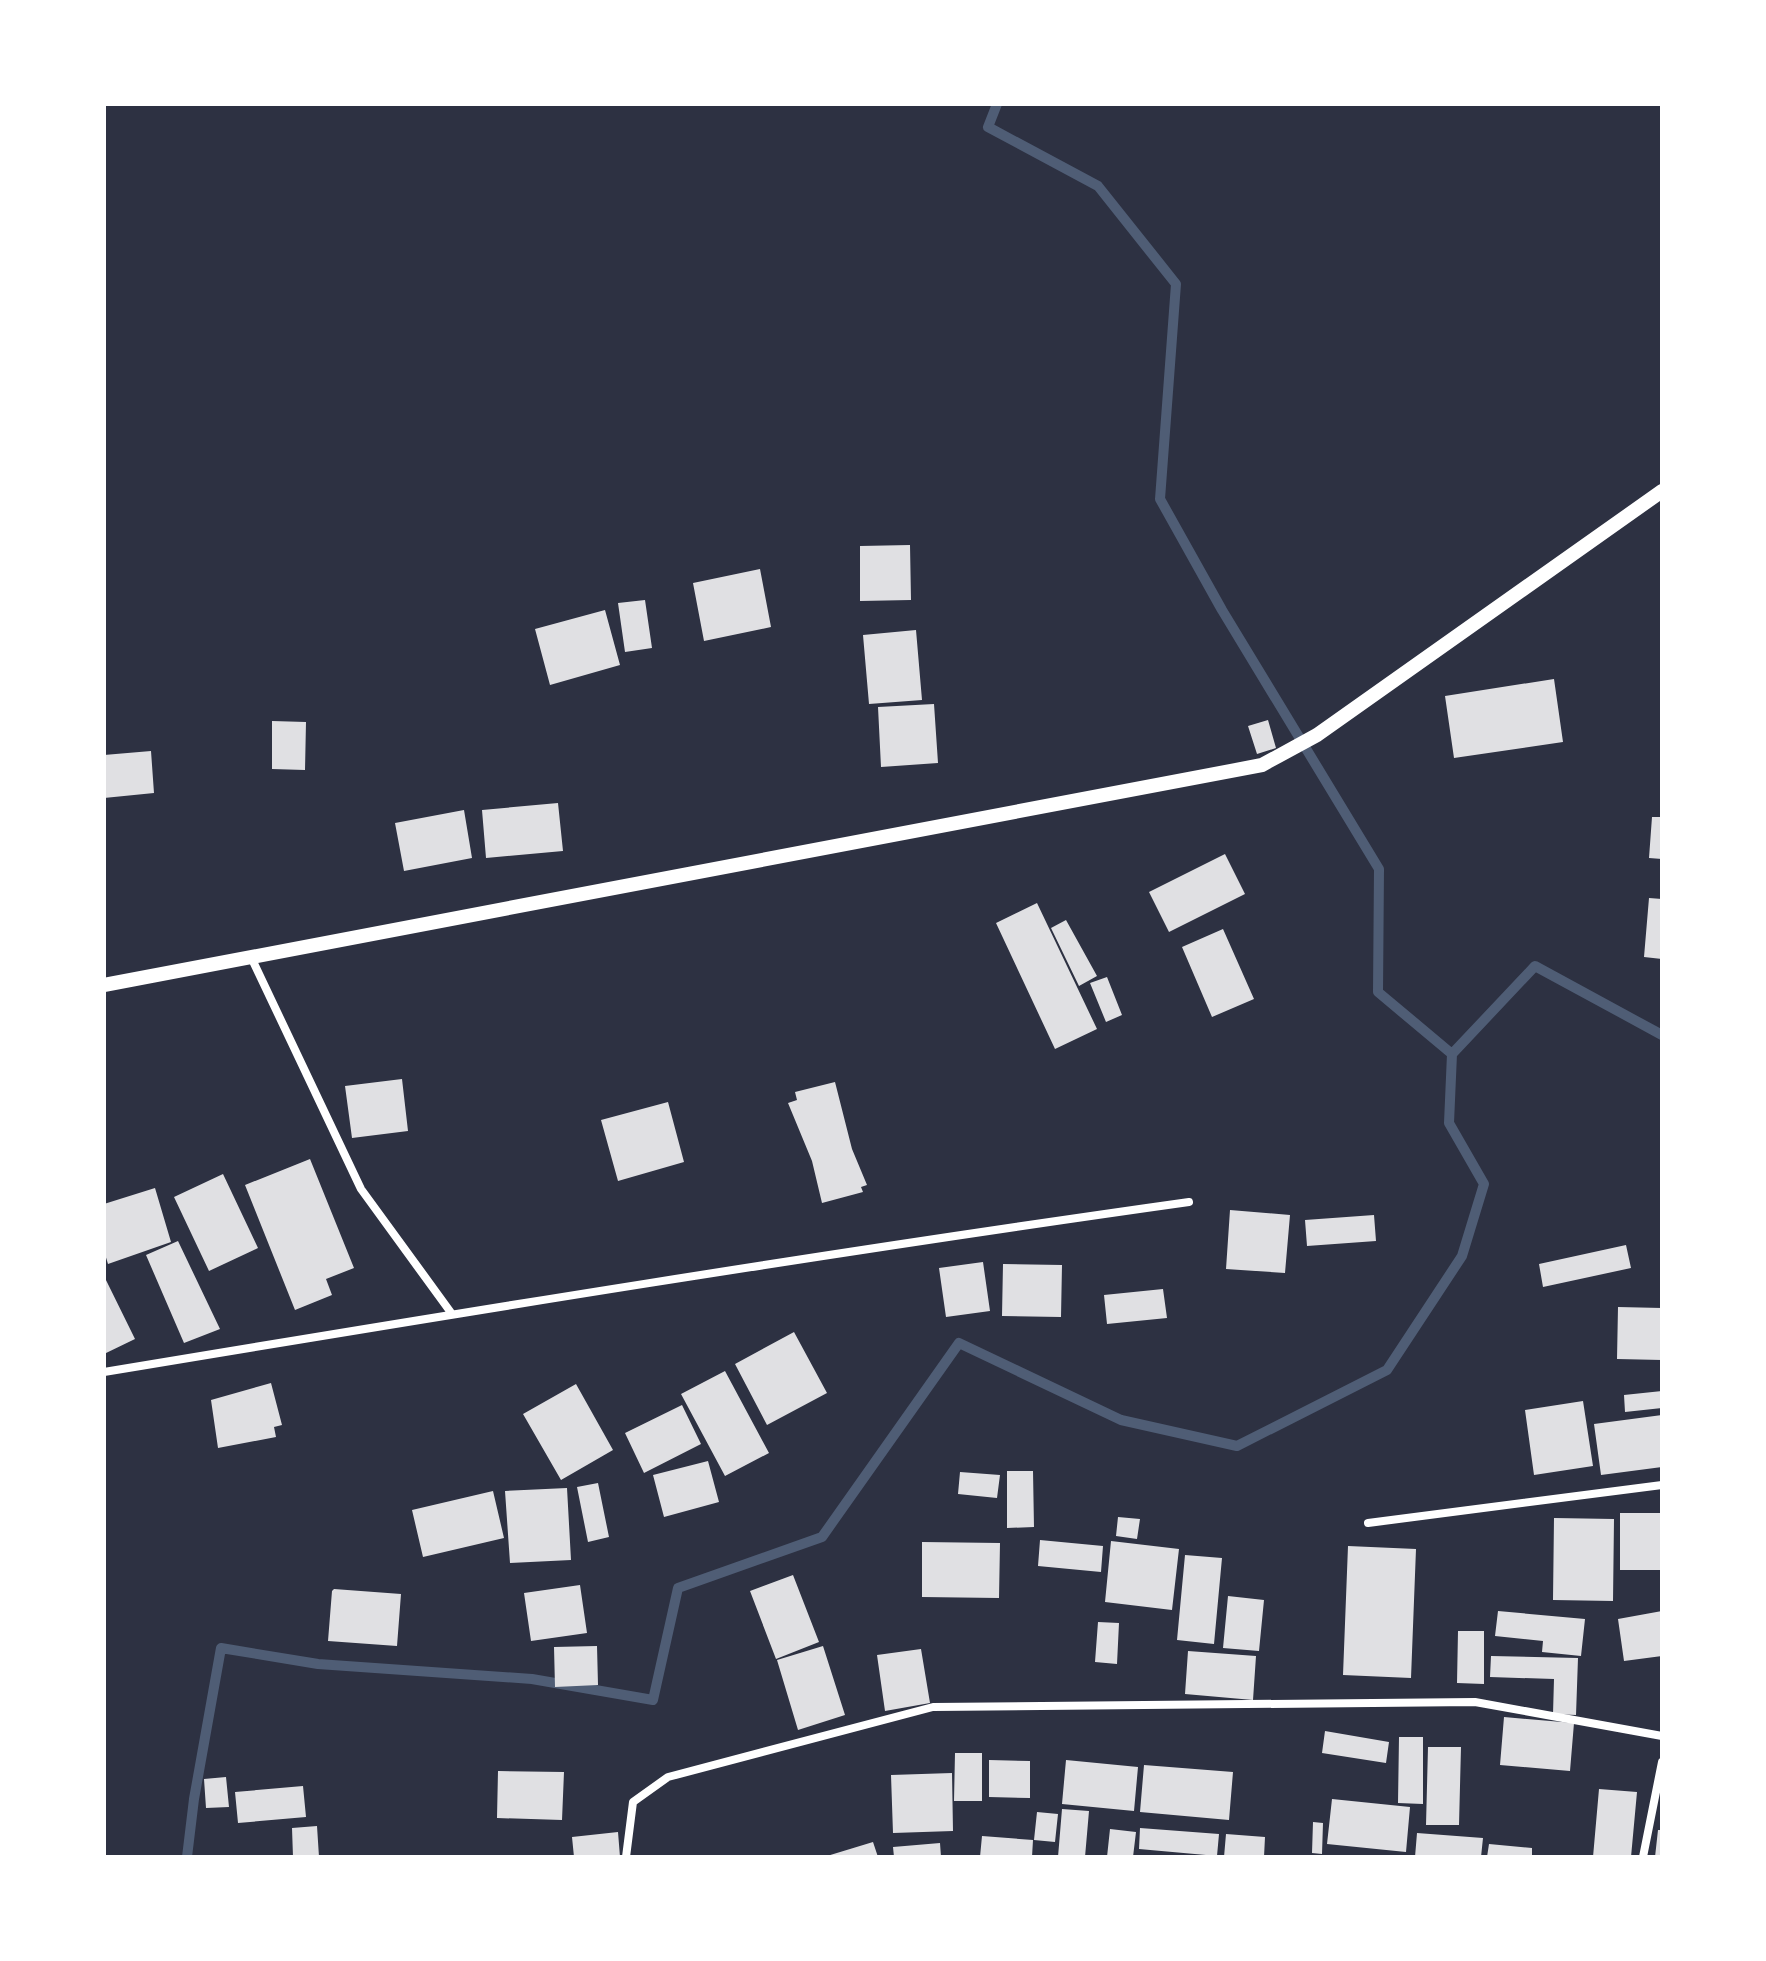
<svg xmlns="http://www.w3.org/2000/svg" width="1766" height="1961" font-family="Roboto,sans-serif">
  <rect width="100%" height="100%" fill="#2d3142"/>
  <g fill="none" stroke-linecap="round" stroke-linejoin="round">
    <!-- stream -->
    <path stroke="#4f5d75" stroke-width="10" d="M997,104L988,127L1098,186L1176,284L1160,499L1222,610L1379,869L1378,992L1452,1054
      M187,1857L194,1799L221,1648L318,1664L532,1679L653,1700L678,1588L822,1537L959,1343L1121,1420L1237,1446L1387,1370L1462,1256L1484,1184L1449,1123L1452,1054L1535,966L1662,1035"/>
  </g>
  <!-- building -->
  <path fill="#e0e0e3" d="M910,545L911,600L860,601V546Z
    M760,569L771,627L704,641L693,583Z
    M645,600L652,648L625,652L618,603Z
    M605,610L620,665L550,685L535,629Z
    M916,630L922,700L869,704L863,635Z
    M1554,679L1563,742L1454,758L1445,696Z
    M934,704L938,763L881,767L878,707Z
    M1268,720L1276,748L1257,754L1248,726Z
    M272,721L306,722L305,770L272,769Z
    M151,751L154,793L104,798V755Z
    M558,803L563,851L486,858L482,810Z
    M464,810L472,858L404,871L395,823Z
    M1652,817H1662V859L1649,858Z
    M1225,854L1245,894L1169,932L1149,892Z
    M1649,898L1662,899V959L1644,957Z
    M1037,903L1097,1029L1055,1049L996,923Z
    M1066,920L1097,976L1079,986L1051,928Z
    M1223,929L1254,999L1212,1017L1182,947Z
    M1107,977L1122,1015L1106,1022L1090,983Z
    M402,1079L408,1131L352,1138L345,1086Z
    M835,1082L852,1149L867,1185L861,1187L863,1192L822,1203L812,1161L788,1103L797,1100L795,1092Z
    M668,1102L684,1162L618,1181L601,1120Z
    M310,1159L354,1268L326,1279L332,1295L295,1310L245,1185Z
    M223,1174L258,1248L209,1271L174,1197Z
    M155,1188L171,1242L108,1264L104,1251V1204Z
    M1230,1210L1290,1215L1285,1273L1226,1269Z
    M1374,1215L1376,1241L1307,1246L1305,1220Z
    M178,1241L220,1329L184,1343L146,1255Z
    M1626,1245L1631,1268L1543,1287L1539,1264Z
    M983,1262L990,1311L946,1317L939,1268Z
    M1003,1264L1062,1265L1061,1317L1002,1316Z
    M104,1276L135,1339L104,1354Z
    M1163,1289L1167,1318L1107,1324L1104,1295Z
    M1618,1307L1662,1308V1360L1617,1359Z
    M794,1332L827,1393L767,1425L735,1364Z
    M725,1371L769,1453L725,1476L681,1394Z
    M271,1383L282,1425L274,1427L276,1437L218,1448L211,1400Z
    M576,1384L613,1450L561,1480L523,1414Z
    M1662,1391V1408L1625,1412L1624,1395Z
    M1583,1401L1593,1466L1534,1475L1525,1410Z
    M682,1405L701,1444L644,1473L625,1433Z
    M1662,1415V1467L1601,1475L1594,1424Z
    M708,1461L719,1502L664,1517L653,1475Z
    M1007,1471H1033L1034,1527L1007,1528Z
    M960,1472L1000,1475L997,1498L958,1494Z
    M598,1483L609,1537L588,1542L577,1487Z
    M567,1488L571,1560L510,1563L505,1491Z
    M493,1491L504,1538L423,1557L412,1510Z
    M1620,1513H1662V1570H1620Z
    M1118,1517L1140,1519L1137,1539L1116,1536Z
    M1554,1518L1614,1519L1613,1601L1553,1600Z
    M1040,1540L1103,1546L1101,1572L1038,1566Z
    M1111,1541L1179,1549L1172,1610L1105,1602Z
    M922,1542L1000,1543L999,1598L922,1597Z
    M1348,1546L1416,1549L1411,1678L1343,1675Z
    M1185,1555L1222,1558L1214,1644L1177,1640Z
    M793,1575L819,1642L776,1659L750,1591Z
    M580,1585L587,1633L531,1641L524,1593Z
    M334,1589L401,1594L397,1646L328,1641L332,1591Z
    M1228,1596L1264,1600L1259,1651L1223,1648Z
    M1498,1611L1585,1619L1581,1656L1542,1652L1543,1641L1495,1636Z
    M1662,1611V1656L1624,1661L1618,1619Z
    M1098,1622L1119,1623L1117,1664L1095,1662Z
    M1458,1631H1484V1684L1457,1683Z
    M597,1646L598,1685L555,1687L554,1647Z
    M823,1646L845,1715L798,1730L777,1660Z
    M921,1649L930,1703L885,1711L877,1655Z
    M1188,1651L1256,1656L1253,1700L1185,1694Z
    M1491,1656L1578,1658L1576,1715L1553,1714L1554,1679L1490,1677Z
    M1504,1717L1574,1723L1570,1771L1500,1765Z
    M1325,1731L1389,1742L1386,1763L1322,1753Z
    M1399,1737H1423V1804L1398,1803Z
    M1428,1747H1461L1459,1825H1426Z
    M955,1753H982V1801H954Z
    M989,1760L1030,1761V1798L989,1797Z
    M1066,1760L1138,1767L1134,1811L1062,1804Z
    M1144,1765L1233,1772L1229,1820L1140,1812Z
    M498,1771L564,1772L562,1820L497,1818Z
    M952,1773L953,1831L893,1833L891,1775Z
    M226,1777L229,1807L206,1808L204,1779Z
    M303,1786L306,1817L238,1823L235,1792Z
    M1599,1789L1637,1792L1631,1857H1593Z
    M1332,1799L1410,1807L1406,1852L1327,1844Z
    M1062,1809L1089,1811L1085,1857H1058Z
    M1037,1812L1058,1814L1055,1842L1034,1840Z
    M1313,1822L1323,1823L1322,1854L1312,1853Z
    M317,1826L319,1857H293L292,1828Z
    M1140,1828L1219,1834L1217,1856L1139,1849Z
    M1110,1829L1136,1832L1133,1857H1107Z
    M1658,1830H1662V1857H1655Z
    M618,1832L620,1857H574L572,1837Z
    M1417,1833L1483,1838L1481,1857H1415Z
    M1226,1834L1265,1837L1264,1857H1224Z
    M982,1836L1033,1840L1032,1857H980Z
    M873,1842L878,1857H827V1856Z
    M940,1843L941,1857H894L893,1847Z
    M1489,1844L1532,1848V1857H1487Z"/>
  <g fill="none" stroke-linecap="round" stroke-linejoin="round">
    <!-- minor -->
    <path stroke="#fff" stroke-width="8" d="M251,957L361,1189L452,1314
      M104,1372C465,1312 826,1253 1189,1202
      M1368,1523L1662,1485
      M626,1857L633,1802L668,1777L933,1707L1475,1702L1662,1736
      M1643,1857L1662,1762"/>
    <!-- tertiary -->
    <path stroke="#fff" stroke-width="14" d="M104,985L1262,765L1317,735L1662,491"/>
  </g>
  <!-- border -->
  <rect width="1766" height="1961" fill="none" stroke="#ffffff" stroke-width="212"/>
</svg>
